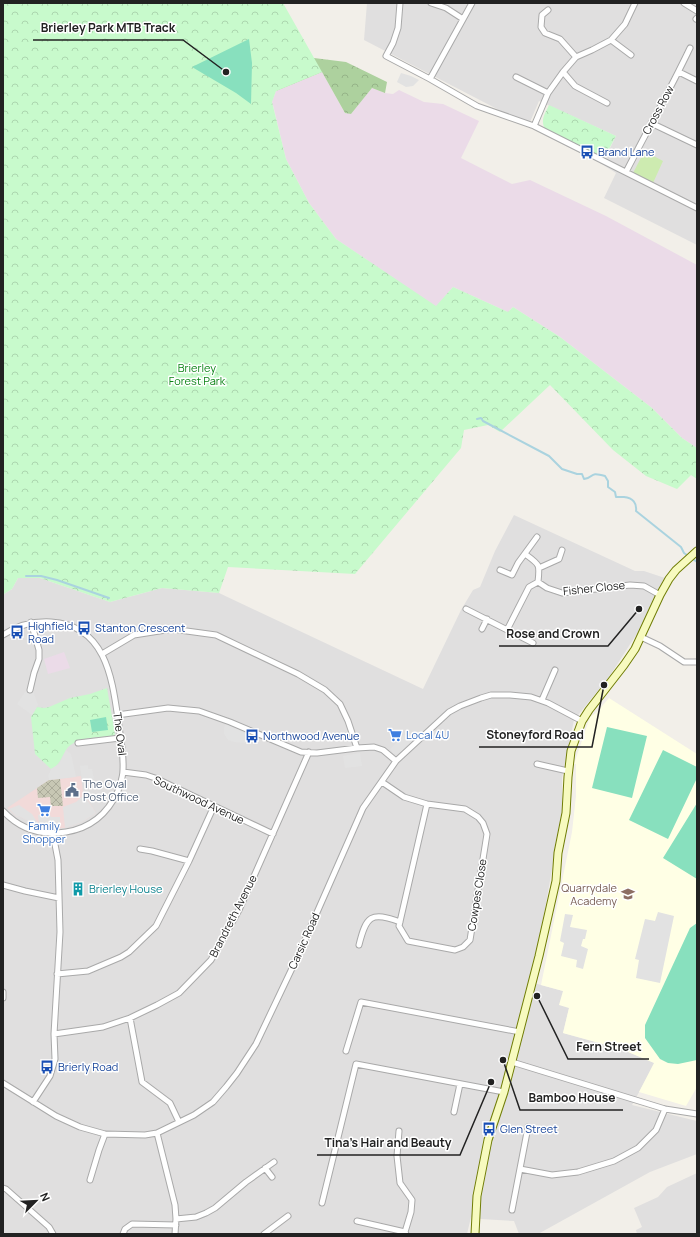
<svg xmlns="http://www.w3.org/2000/svg" width="700" height="1237" font-family="Manrope,sans-serif">
  <defs>
    <pattern id="construction-cross-hatch" width="8" height="8" patternUnits="userSpaceOnUse"><rect width="8" height="8" fill="#c7c7b4"/><path d="M0 0l8 8M0 8l8-8" fill="none" stroke="#abab9a"/></pattern>
    <pattern id="forest-crowns" width="20" height="18" patternUnits="userSpaceOnUse"><rect width="20" height="18" fill="#add19e"/><path d="M2 6a3 3 0 1 1 6 0M12 15a3 3 0 1 1 6 0" fill="none" stroke="#95b388"/></pattern>
    <pattern id="park-crowns" width="20" height="18" patternUnits="userSpaceOnUse"><rect width="20" height="18" fill="#c8facc"/><path d="M2 6a3 3 0 1 1 6 0M12 15a3 3 0 1 1 6 0" fill="none" stroke="#acd6af"/></pattern>
  </defs>
  <rect width="100%" height="100%" fill="#f2efe9"/>
  <!-- residential -->
  <path fill="#e0dfdf" d="M367,3H697V245L604,198L616,173L600,163L606,156L616,136L539,101L530,122L501,111L364,40Z
    M514,515L635,571H644L665,578L645,621L609,677L574,720L562,778V812L545,909L530,982L563,991L569,1008L563,1033L621,1049L655,1063L632,1105L697,1121V1154L650,1172L538,1234H519L514,1221L481,1219L471,1217L467,1234H3V593L4,594L12,589L18,578H40L110,602L162,588L219,593L423,689L461,610L473,590L480,587L495,551Z
    M697,1173V1234H637L636,1230L642,1227L634,1208L658,1197L667,1187Z"/>
  <!-- commercial -->
  <path fill="#f2dad9" d="M81,776L83,792L96,813L80,823L65,828L50,829L32,826L30,822L19,816L17,817L7,808L49,780Z"/>
  <!-- industrial -->
  <path fill="#ebdbe8" d="M322,72L345,113L351,114L372,88L385,93L393,94L399,90L424,102L443,104L479,121L461,158L512,184L530,180L606,216L697,265V448L682,438L652,408L560,337L513,307L508,312L453,287L436,307L336,239L309,203L286,159L272,101L276,91Z
    M64,652L70,668L48,674L44,659Z"/>
  <!-- education -->
  <path fill="#ffffe5" d="M609,698L697,754V1087L686,1106L639,1092L654,1063L621,1049L563,1033L569,1008L559,1005L563,991L541,985L572,832L576,796V764H574L590,717L596,713Z"/>
  <!-- construction -->
  <path fill="url(#construction-cross-hatch)" d="M60,779L63,806H51L50,797L38,798L37,788L49,780Z"/>
  <!-- forest -->
  <path fill="url(#forest-crowns)" d="M314,58L346,62L387,82L385,93L372,88L351,114L345,113L322,72L276,91Z"/>
  <!-- park -->
  <path fill="url(#park-crowns)" d="M3,3H283L322,72L276,91L272,102L286,159L309,203L336,239L436,306L453,287L508,312L513,307L560,337L652,408L682,438L697,448V479L691,475L677,489L646,476L613,450L550,385L500,432L488,425L464,430L461,448L355,574L228,567L219,593L162,588L110,602L40,578H18L12,589L4,594L3,593Z
    M549,105L616,136L604,158L545,129C540,120 545,114 549,105Z
    M107,688L115,734L113,736C99,738 75,736 66,750C61,758 60,765 51,769L35,754L31,717L37,707L44,708L49,707L70,698L90,694Z"/>
  <!-- garden -->
  <path fill="#cdebb0" d="M644,152H646L663,161L653,183L633,173Z"/>
  <!-- pitch -->
  <path fill="#88e0be" d="M249,39L252,63L251,104L236,93L192,67Z
    M106,717L108,730L92,732L90,720Z
    M607,727L647,736L632,798L592,788Z
    M663,750L697,767V778L668,839L629,820Z
    M697,803V879L663,858Z
    M697,923V1060L678,1064L668,1063L660,1059L645,1038V1025L690,928Z"/>
  <!-- parking -->
  <path fill="#e2e2e2" d="M401,73L411,76L419,80L413,86L406,87L397,82Z
    M27,689L33,691L38,705L32,715L17,704Z
    M226,724L249,735L245,743L234,742L228,740L224,734V728Z
    M408,732L415,739L401,752L397,754L393,753L390,749Z
    M66,750L71,754L76,777L49,780L48,775L50,772L51,769L59,764Z
    M360,753L362,766L345,768L343,756Z
    M88,765V769H92L94,779L82,780L80,766Z
    M84,795L96,813L80,823L65,828L63,807L76,802Z
    M19,805L32,814L39,825L38,815H50L51,817H60V828L50,829L32,826L30,822L19,816L17,817L9,809Z
    M658,912L674,916L660,983L636,978L639,960L635,959L645,919L655,921Z
    M565,914L573,915L570,927L587,930L585,939H583L581,946L588,949L583,969L576,967L577,960L561,956L564,943L560,941Z"/>
  <g fill="none" stroke-linecap="round" stroke-linejoin="round">
    <!-- stream -->
    <path stroke="#aad3df" stroke-width="2" d="M477,419L481,418L483,421L549,456L562,469L577,474H582L584,479C595,478 588,471 605,476L608,481V487L615,492L616,497C619,497 621,497 624,497C633,498 637,503 636,511L681,547L684,553L697,562
      M26,576H41L57,580L109,598"/>
    <!-- minor casing -->
    <g stroke="#a9a9a9" stroke-width="7">
      <path id="minor" d="M400,3L398,28L393,43L386,56L430,79L477,106L534,126L697,208
        M431,3L446,8L463,19
        M684,3L697,11
        M548,10L542,15L541,27L545,33L560,39L576,57
        M696,19L697,18
        M611,40L631,55
        M563,72L575,86L607,103
        M679,72L697,81
        M516,77L548,93
        M430,79L472,3
        M651,123L697,145
        M534,126L548,93L563,72L576,57L592,50L611,40L625,24L635,3
        M626,172C647,131 670,90 690,48
        M525,554C540,565 540,564 538,582
        M539,568L559,559L562,550
        M500,570L512,575L518,563L537,537
        M466,609L533,643
        M482,629L487,619
        M507,630L529,587L538,582L547,588L562,593L630,585L644,586L660,595
        M3,635C18,625 33,621 51,622C105,625 112,677 118,719C120,736 124,753 123,770C123,778 120,784 118,791C108,813 91,828 66,832C42,836 20,829 3,811
        M641,637L660,646L684,662H697
        M102,654L134,635L172,629L216,635L298,674L325,690L340,704L348,721L357,748
        M30,690L34,673L39,659V650L31,622
        M542,700L555,670
        M117,715L168,708L199,711L230,722L301,752L317,753L357,748L374,747L383,750L396,761
        M78,743L120,738
        M537,764L568,771
        M123,772L146,775L155,778L273,834
        M382,782L404,797L427,804L465,809L478,817L483,823L487,834L470,940L463,947L455,950L408,941L399,926L427,804
        M140,849L152,851L189,861
        M3,885L25,891L59,898
        M359,945C366,916 371,911 400,922
        M57,974L88,971L121,957L129,952L156,926L189,861L214,806
        M3,992V998
        M130,1018L142,1082L170,1103L179,1122
        M54,1034L103,1027L130,1018L157,1005L179,993L211,960L239,910L309,752
        M346,1051L361,1002L520,1032
        M512,1062L665,1109L697,1114
        M3,1083L56,1116L80,1127L105,1134L145,1135L157,1133L194,1115L213,1102L226,1087L237,1073L256,1044L296,960L363,808L396,761L449,712L460,706L481,698L491,695H510L531,697L548,703L582,721
        M33,1102L50,1076L55,1059L54,1034L60,932L58,860L53,834
        M454,1112L460,1084
        M399,1131L397,1156L400,1183L412,1200L411,1212L405,1232
        M157,1133L175,1205L176,1219L175,1234
        M265,1168L272,1177
        M520,1169L552,1175L578,1172L614,1161L638,1148L656,1130L665,1109
        M90,1180L99,1150L105,1134
        M3,1188L6,1189L49,1227L53,1234
        M322,1203L356,1064L504,1092
        M512,1210L528,1127
        M176,1219L196,1217L206,1213L215,1208L246,1182L274,1162
        M357,1221L405,1232L406,1234
        M123,1234L125,1229L132,1224L176,1225
        M264,1234L288,1216"/>
    </g>
    <!-- secondary casing -->
    <g stroke="#707d05" stroke-width="9">
      <path id="secondary" d="M475,1234L477,1196L488,1140L504,1092L539,956L556,881L558,853L566,813L568,777L571,751L582,721L589,710L624,665L635,649L660,595L669,579L676,570L697,551"/>
    </g>
    <!-- minor -->
    <use href="#minor" stroke="#fff" stroke-width="5"/>
    <!-- secondary -->
    <use href="#secondary" stroke="#f7fabf" stroke-width="7"/>
  </g>
  <!-- icons -->
  <defs>
    <g id="bus-bare" transform="scale(1.08)"><path d="M-5-6H5V4H4V6H2V4H-2V6H-4V4H-5ZM-3.5-4V0h7V-4ZM-3.5 1.2v1.5H-2V1.2ZM2 1.2v1.5H3.5V1.2Z" fill="#1a4fb4" stroke="#fff" stroke-width="2.5" paint-order="stroke"/></g>
    <g id="supermarket-bare" transform="scale(1.08)"><path d="M-6-5.5h2.5l.6 2H6L4.5 2H-2.5L-4.4-4H-6ZM-1.5 3.2a1.3 1.3 0 1 0 .1 0ZM3 3.2a1.3 1.3 0 1 0 .1 0Z" fill="#3f7fe0" stroke="#fff" stroke-width="2.5" paint-order="stroke"/></g>
    <g id="civic-bare" transform="scale(1.08)"><path d="M-.6-6.5H3V-4.5H.6V-3L4-1V1h2V6H-6V1h2V-1L-.6-3ZM-1.2 2.5V6h2.4V2.5Z" fill="#5c6f8a" stroke="#fff" stroke-width="2.5" paint-order="stroke"/></g>
    <g id="building-bare" transform="scale(1.08)"><path d="M-4-6H4V6H1V3H-1V6H-4ZM-2.5-4.3h1.7v1.8h-1.7ZM.8-4.3h1.7v1.8H.8ZM-2.5-1h1.7V.8h-1.7ZM.8-1h1.7V.8H.8Z" fill="#0f9aa8" stroke="#fff" stroke-width="2.5" paint-order="stroke"/></g>
    <g id="school-bare" transform="scale(1.08)"><path d="M0-5L7-2L0 1L-7-2ZM-4 1L0 2.5L4 1V4Q0 6-4 4Z" fill="#8d6e63" stroke="#fff" stroke-width="2.5" paint-order="stroke"/></g>
  </defs>
  <g fill-rule="evenodd">
    <use href="#bus-bare" x="587" y="152"/>
    <use href="#bus-bare" x="84" y="628"/>
    <use href="#bus-bare" x="17" y="632"/>
    <use href="#supermarket-bare" x="395" y="735"/>
    <use href="#bus-bare" x="252" y="736"/>
    <use href="#civic-bare" x="72" y="790"/>
    <use href="#supermarket-bare" x="44" y="810"/>
    <use href="#building-bare" x="78" y="889"/>
    <use href="#school-bare" x="628" y="894"/>
    <use href="#bus-bare" x="47" y="1067"/>
    <use href="#bus-bare" x="489" y="1129"/>
  </g>
  <g text-anchor="middle" stroke-width="3" stroke-linejoin="round" paint-order="stroke">
    <!-- street labels -->
    <g font-size="11" fill="#222" stroke="#fff">
      <text transform="translate(658 110) rotate(-62)" y="4">Cross Row</text>
      <text transform="translate(594 588) rotate(-6)" y="4">Fisher Close</text>
      <text transform="translate(120 734) rotate(83)" y="4">The Oval</text>
      <text transform="translate(199 800) rotate(25)" y="4">Southwood Avenue</text>
      <text transform="translate(477 895) rotate(-81)" y="4">Cowpes Close</text>
      <text transform="translate(233 916) rotate(-63)" y="4">Brandreth Avenue</text>
      <text transform="translate(304 941) rotate(-66)" y="4">Carsic Road</text>
    </g>
    <!-- transit labels -->
    <g font-size="11" fill="#164399" stroke="#fff" text-anchor="start">
      <text x="598" y="156">Brand Lane</text>
      <text x="28" y="630">Highfield<tspan x="28" dy="13">Road</tspan></text>
      <text x="95" y="632">Stanton Crescent</text>
      <text x="263" y="740">Northwood Avenue</text>
      <text x="58" y="1071">Brierly Road</text>
      <text x="500" y="1133">Glen Street</text>
    </g>
    <!-- park labels -->
    <g font-size="11" fill="#0c8416" stroke="#fff">
      <text x="197" y="372">Brierley<tspan x="197" dy="13">Forest Park</tspan></text>
    </g>
    <!-- shop labels -->
    <g font-size="11" fill="#366cbe" stroke="#fff" text-anchor="start">
      <text x="406" y="739">Local 4U</text>
      <text x="44" y="830" text-anchor="middle">Family<tspan x="44" dy="13">Shopper</tspan></text>
    </g>
    <!-- service labels -->
    <g font-size="11" fill="#4e5e75" stroke="#fff" text-anchor="start">
      <text x="83" y="788">The Oval<tspan x="83" dy="13">Post Office</tspan></text>
    </g>
    <!-- education labels -->
    <g font-size="11" fill="#785e54" stroke="#fff" text-anchor="end">
      <text x="617" y="892">Quarrydale<tspan x="617" dy="13">Academy</tspan></text>
    </g>
    <!-- culture labels -->
    <g font-size="11" fill="#0d838f" stroke="#fff" text-anchor="start">
      <text x="89" y="893">Brierley House</text>
    </g>
  </g>
  <!-- callouts -->
  <path fill="none" stroke="#222" stroke-width="1.5" d="M226 72L183 40H33M639 609L608 646H499M604 685L592 747H479M537 996L568 1059H649M503 1060L520 1110H623M491 1082L460 1155H317"/>
  <g fill="#222" stroke="#fff" stroke-width="1.5">
    <circle cx="226" cy="72" r="4"/>
    <circle cx="639" cy="609" r="4"/>
    <circle cx="604" cy="685" r="4"/>
    <circle cx="537" cy="996" r="4"/>
    <circle cx="503" cy="1060" r="4"/>
    <circle cx="491" cy="1082" r="4"/>
  </g>
  <g font-size="12" text-anchor="middle" font-weight="bold" fill="#222" stroke="#fff" stroke-width="3" stroke-linejoin="round" paint-order="stroke">
    <text x="108" y="32">Brierley Park MTB Track</text>
    <text x="553" y="638">Rose and Crown</text>
    <text x="535" y="739">Stoneyford Road</text>
    <text x="609" y="1051">Fern Street</text>
    <text x="572" y="1102">Bamboo House</text>
    <text x="388" y="1147">Tina's Hair and Beauty</text>
  </g>
  <!-- border -->
  <rect width="700" height="1237" fill="none" stroke="#222222" stroke-width="8"/>
  <!-- north arrow -->
  <g transform="translate(36 1201) rotate(66)" stroke="#ffffff" stroke-width="3" paint-order="stroke">
  <path d="M0-3L7 15L0 10L-7 15Z" fill="#222222"/>
  <text y="-6" font-size="11" font-weight="bold" text-anchor="middle" fill="#222222">N</text>
  </g>
</svg>
